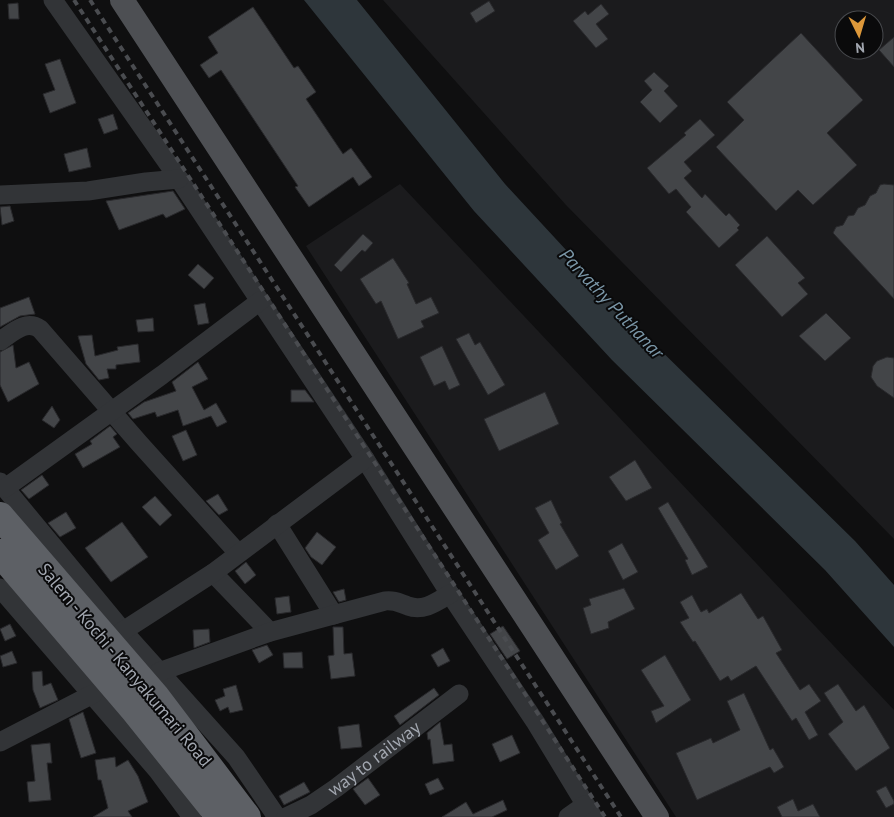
<svg xmlns="http://www.w3.org/2000/svg" width="894" height="817" font-family="'PT Sans',sans-serif">
  <rect width="100%" height="100%" fill="#0f0f10"/>
  <!-- built -->
  <path fill="#1b1b1d" fill-rule="evenodd" d="M383,0H894V539L566,205ZM844,20H874V50H844Z
    M400,184L894,710V817H676L306,246Z"/>
  <!-- water -->
  <path fill="#2e363b" d="M304,0H357L505,184L642,332L855,541L894,585V647L825,570L612,360L474,211Z"/>
  <!-- building -->
  <path fill="#434548" stroke="#29292c" d="M489,1L495,11L476,23L470,13Z
    M18,3L19,19H9L8,4Z
    M601,4L609,14L596,24L608,39L596,48L573,21L585,11L588,15Z
    M253,7L294,68L298,66L316,92L306,99L343,154L351,148L372,177L359,186L353,177L309,207L295,187L298,186L221,70L209,78L200,65L218,53L208,37Z
    M801,33L863,100L827,133L857,165L813,205L798,190L776,211L716,147L744,120L727,102Z
    M894,37V67L879,50Z
    M60,59L76,103L50,113L43,94L55,90L45,64Z
    M654,72L669,86L664,91L678,106L660,123L640,102L652,90L644,81Z
    M113,114L118,129L104,134L98,119Z
    M700,119L715,135L684,162L692,171L684,178L702,198L705,194L726,216L729,213L740,225L737,228L739,230L719,248L686,212L691,207L676,189L669,194L647,168L686,135L684,133Z
    M87,148L91,167L69,172L64,154Z
    M884,184L894,185V299L833,233L836,227L843,225L848,216L854,215L858,208L865,205L870,196L876,193L880,185Z
    M173,191L185,209L166,218L163,214L119,230L106,201Z
    M10,206L14,221L2,225L0,207Z
    M363,234L373,243L365,252L362,250L341,272L334,265Z
    M767,236L805,278L798,283L808,294L782,317L735,265Z
    M393,258L409,283L407,284L416,304L431,297L439,313L421,321L424,327L398,339L381,301L376,304L360,279Z
    M198,264L214,278L204,289L188,275Z
    M29,297L35,314L20,316L0,327V308Z
    M205,303L209,323L198,325L194,305Z
    M826,313L851,338L825,361L799,336Z
    M153,318L154,331L138,332L136,320Z
    M469,333L475,345L480,342L505,385L488,395L456,339Z
    M92,335L95,356L118,350L117,347L138,344L140,362L116,365V369H107L109,378L99,380L86,364L78,336Z
    M13,345L16,368L29,362L39,384L8,402L0,385V352Z
    M442,346L460,385L449,390L445,381L434,386L420,357Z
    M887,357L894,358V398L877,386L871,377L873,366L877,361Z
    M198,362L208,379L192,387L204,410L216,403L227,422L217,427L211,416L183,426L178,410L157,417L155,412L133,419L128,413L144,402L176,391L172,382Z
    M291,390H305L314,402H291Z
    M545,392L559,424L499,451L484,419Z
    M52,406L60,420L54,428L42,420Z
    M110,426L117,434L113,437L120,447L83,468L75,454L92,444L90,441Z
    M186,430L197,455L183,461L172,436Z
    M635,460L652,488L626,501L609,477Z
    M42,475L49,485L29,499L21,490Z
    M218,494L228,510L219,515L206,501Z
    M155,496L172,515L160,526L142,507Z
    M551,500L562,523L560,524L579,556L556,570L538,540L549,533L535,508Z
    M668,502L708,567L692,575L685,560L688,559L658,508Z
    M66,512L76,528L60,537L48,523Z
    M122,522L148,557L111,582L85,548Z
    M317,532L336,547L322,565L311,557L305,548Z
    M622,543L638,572L623,580L608,551Z
    M246,562L256,575L245,584L235,571Z
    M624,588L635,609L608,622L609,628L591,634L583,608L591,605L589,599Z
    M344,589L346,600L339,602L333,592Z
    M741,593L758,619L763,616L782,650L776,653L800,690L809,684L821,701L805,712L818,735L809,740L796,718L792,721L756,666L731,681L728,676L720,681L695,641L693,642L680,622L689,618L680,602L692,595L701,612L707,609L709,613Z
    M289,596L291,612L277,614L275,598Z
    M10,624L16,636L5,641L0,629Z
    M503,626L520,651L507,659L490,634Z
    M333,627H343L344,654L352,653L355,676L331,679L328,656L334,655Z
    M209,629L210,642L194,648L193,630Z
    M267,645L273,655L259,663L252,650Z
    M443,648L450,661L438,667L431,655Z
    M12,651L17,663L3,667L0,656Z
    M302,652L303,668H284L283,653Z
    M665,655L691,700L656,723L651,711L664,706L641,670Z
    M42,671L43,686L51,683L58,700L40,708L33,690L32,672Z
    M838,684L856,711L864,705L890,748L856,771L828,734L843,722L824,693Z
    M236,685L243,710L230,713L228,707L220,711L215,700L225,696L223,689Z
    M434,688L439,695L400,725L394,716Z
    M744,693L770,750L773,748L784,767L774,773L770,767L697,800L676,753L711,738L713,743L740,730L727,701Z
    M83,712L96,753L81,758L69,719Z
    M440,722L444,745L452,744L454,761L433,764L430,739L428,740L427,733Z
    M359,724L362,747L341,749L338,727Z
    M512,735L520,753L500,762L492,744Z
    M50,743L52,763H47L51,800L29,802L27,782L35,781L31,745Z
    M115,757L116,767L128,760L138,776L148,802L128,811L132,817H93L108,808L101,780H98L95,760Z
    M368,778L380,795L365,805L353,789Z
    M438,778L444,789L430,795L425,784Z
    M304,782L310,792L284,805L279,796Z
    M886,786L894,801V804L886,808L876,791Z
    M793,799L798,811L813,804L820,817H782L777,807Z
    M503,800L507,810L492,817H442L466,802L473,814Z"/>
  <g fill="none" stroke-linecap="round" stroke-linejoin="round">
    <!-- minor -->
    <g stroke="#323437" stroke-width="19">
      <path d="M53,0L179,179L365,459L450,594L536,723L593,817"/>
      <path d="M0,195L88,191L146,182L179,179"/>
      <path d="M0,341C12,333 26,319 40,329L139,443L238,553"/>
      <path d="M0,482L123,631L236,757L277,817"/>
      <path d="M5,488L162,375L260,301"/>
      <path d="M277,524L334,615"/>
      <path d="M213,573L270,632"/>
      <path d="M0,588L158,771L192,817"/>
      <path d="M123,631L213,573L365,459"/>
      <path d="M159,672L270,632L385,601C395,600 399,603 408,606C424,612 438,601 450,594"/>
      <path d="M0,742L93,694"/>
      <path id="s1" d="M286,817L311,805L336,788L459,694"/>
      <path d="M568,817L585,805"/>
    </g>
    <!-- major -->
    <path stroke="#4d4f53" stroke-width="24" d="M122,0L657,817"/>
    <!-- highway -->
    <path stroke="#5d6065" stroke-width="28" d="M0,516L156,697L247,817
      M0,553L135,711L220,817"/>
    <!-- rail -->
    <path stroke="#4a4c50" stroke-width="4" stroke-dasharray="6 5" stroke-linecap="butt" d="M74,0L605,817
      M90,0L621,817"/>
  </g>
  <g text-anchor="middle" stroke-width="4" stroke-linejoin="round" paint-order="stroke">
    <!-- street labels -->
    <g font-size="18" fill="#a2a7b0" stroke="#0a0a0b">
      <text transform="translate(125 665) rotate(50)" y="6">Salem - Kochi - Kanyakumari Road</text>
      <text dy="6" stroke="none"><textPath href="#s1" startOffset="106">way to railway</textPath></text>
    </g>
    <!-- water labels -->
    <g font-size="19" font-style="italic" fill="#7b97a8" stroke="#0a0a0b">
      <text transform="translate(612 303) rotate(47)" y="7">Parvathy Puthanar</text>
    </g>
  </g>
  <!-- north arrow -->
  <g transform="translate(859 35) rotate(175)"><circle r="24" fill="#0a0a0b" stroke="#47494d"/>
  <path d="M0-4L9 19L0 12L-9 19Z" fill="#dd983a"/>
  <text y="-8" font-size="14" font-weight="bold" text-anchor="middle" fill="#a2a7b0">N</text>
  </g>
</svg>
